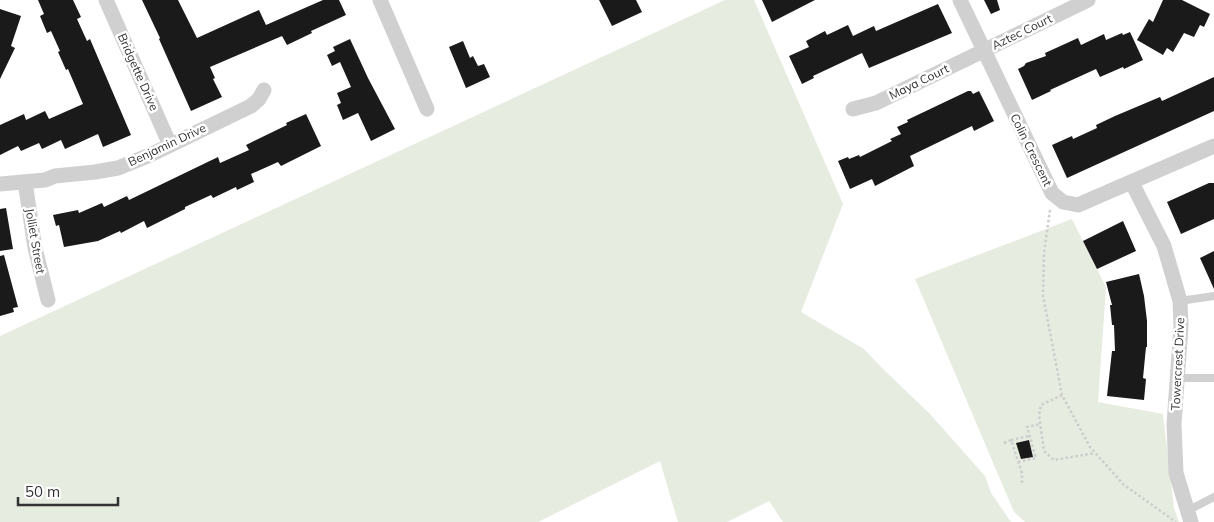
<svg xmlns="http://www.w3.org/2000/svg" width="1214" height="522" font-family="Mulish,sans-serif">
  <rect width="100%" height="100%" fill="#fff"/>
  <!-- green -->
  <path fill="#e6ecdf" d="M725,0H754L843,204L801,312L864,349L882,368L930,414L985,476L991,493L1011,522H783L769,501L727,522H678L660,461L538,522H0V336Z
    M1072,219L1106,287L1098,402L1163,414L1174,508L1179,522H1025L1014,512L915,279Z"/>
  <!-- building -->
  <path fill="#1a1a1a" d="M38,0H73L81,17L77,19L87,41L90,39L131,135L103,147L98,134L65,149L61,140L42,149L39,143L21,151L18,146L0,155V125L24,114L26,120L45,111L49,119L83,104L68,69L66,70L58,52L60,51L51,31L47,33L40,16L44,14Z
    M142,0H178L197,38L259,10L266,25L323,0H339L346,15L311,31L312,33L287,45L282,36L210,67L215,78L213,79L222,97L191,111L159,39L160,38Z
    M599,0H636L642,12L612,26Z
    M762,0H815L772,22Z
    M984,0H997L1000,10L991,14Z
    M1163,0H1182L1210,14L1204,27L1200,25L1194,37L1184,33L1173,52L1167,48L1163,55L1137,40L1149,19L1153,22Z
    M938,4L952,33L869,68L862,53L813,76L814,78L802,84L789,56L809,47L806,41L825,31L827,35L848,25L853,36L874,26L876,31Z
    M0,9L21,16L11,46L15,48L0,79Z
    M1130,32L1143,60L1124,69L1123,67L1100,77L1096,69L1050,90L1051,91L1032,100L1018,69L1024,66L1026,63L1046,56L1045,53L1078,38L1081,45L1104,34L1106,40L1122,33L1123,35Z
    M350,39L368,78L395,129L371,141L358,113L343,120L337,105L341,103L337,93L351,87L340,62L332,66L327,55L335,51L333,47Z
    M463,41L470,58L473,56L478,66L484,64L490,77L466,88L449,47Z
    M1214,77V111L1067,178L1052,145L1072,136L1073,139L1097,128L1096,125L1115,116L1160,97L1162,101Z
    M968,91H971L973,94L979,91L994,121L974,131L972,126L910,156L914,166L875,186L872,179L850,189L838,161L848,157L849,159L859,155L860,157L892,141L890,139L901,134L897,127L908,122L907,120Z
    M306,114L321,146L281,166L278,162L251,174L254,182L237,190L236,187L213,198L211,195L185,207V209L147,228L144,221L121,233L120,231L98,241L64,247L59,225L56,226L53,215L78,210L79,213L102,203L104,207L127,196L129,200L218,157L220,163L249,150L246,145L287,125L286,123Z
    M1209,183H1214V219L1181,234L1167,202Z
    M6,208L13,249L0,251V209Z
    M1123,221L1136,251L1097,269L1083,241Z
    M1214,251V289L1200,258Z
    M4,255L18,307L13,308L14,312L0,316V256Z
    M1139,274L1144,296L1147,321V347H1146L1143,378L1146,379L1144,400L1107,396L1112,351H1115L1114,325H1112L1110,305H1112L1106,282Z
    M1029,440L1033,457L1021,459L1016,443Z"/>
  <g fill="none" stroke-linecap="round" stroke-linejoin="round">
    <!-- path -->
    <path stroke="#cdcdcd" stroke-width="2.5" stroke-dasharray="2.5 2.5" stroke-linecap="butt" d="M1050,210L1044,253L1043,296L1062,395L1090,447L1124,485L1176,522
      M1062,395L1041,405L1039,415L1044,451L1054,460L1095,453
      M1011,440L1029,436
      M1004,443L1011,440L1022,473V485
      M1018,462L1036,458L1027,427L1040,424"/>
    <!-- service -->
    <path stroke="#d0d0d0" stroke-width="8" d="M1180,301L1214,296
      M1178,378H1214
      M1187,511L1214,497"/>
    <!-- minor -->
    <path stroke="#d0d0d0" stroke-width="15" d="M106,0L170,145
      M380,0L427,109
      M960,0L1052,193L1063,202L1078,205L1214,146
      M853,109L876,103L1088,0
      M25,182L35,248L48,300
      M1132,183L1164,246L1180,301L1181,326L1174,424L1176,473L1191,522
      M0,184L45,180L55,176L95,172L118,168L150,155L251,106L259,99L264,90"/>
  </g>
  <g text-anchor="middle" stroke-width="5" stroke-linejoin="round" paint-order="stroke">
    <!-- street labels -->
    <g font-size="12" fill="#333" stroke="#fff">
      <text transform="translate(1022 32) rotate(-26)" y="4">Aztec Court</text>
      <text transform="translate(138 72) rotate(66)" y="4">Bridgette Drive</text>
      <text transform="translate(919 82) rotate(-26)" y="4">Maya Court</text>
      <text transform="translate(167 145) rotate(-25)" y="4">Benjamin Drive</text>
      <text transform="translate(1031 150) rotate(64)" y="4">Colin Crescent</text>
      <text transform="translate(35 241) rotate(80)" y="4">Jolliet Street</text>
      <text transform="translate(1178 364) rotate(-87)" y="4">Towercrest Drive</text>
    </g>
  </g>
  <!-- scale -->
  <path d="M18 497v8h100v-8" fill="none" stroke="#333333" stroke-width="2.5"/>
  <text x="25" y="497" font-size="15" fill="#333333" stroke="#ffffff" stroke-width="4" paint-order="stroke">50 m</text>
</svg>
